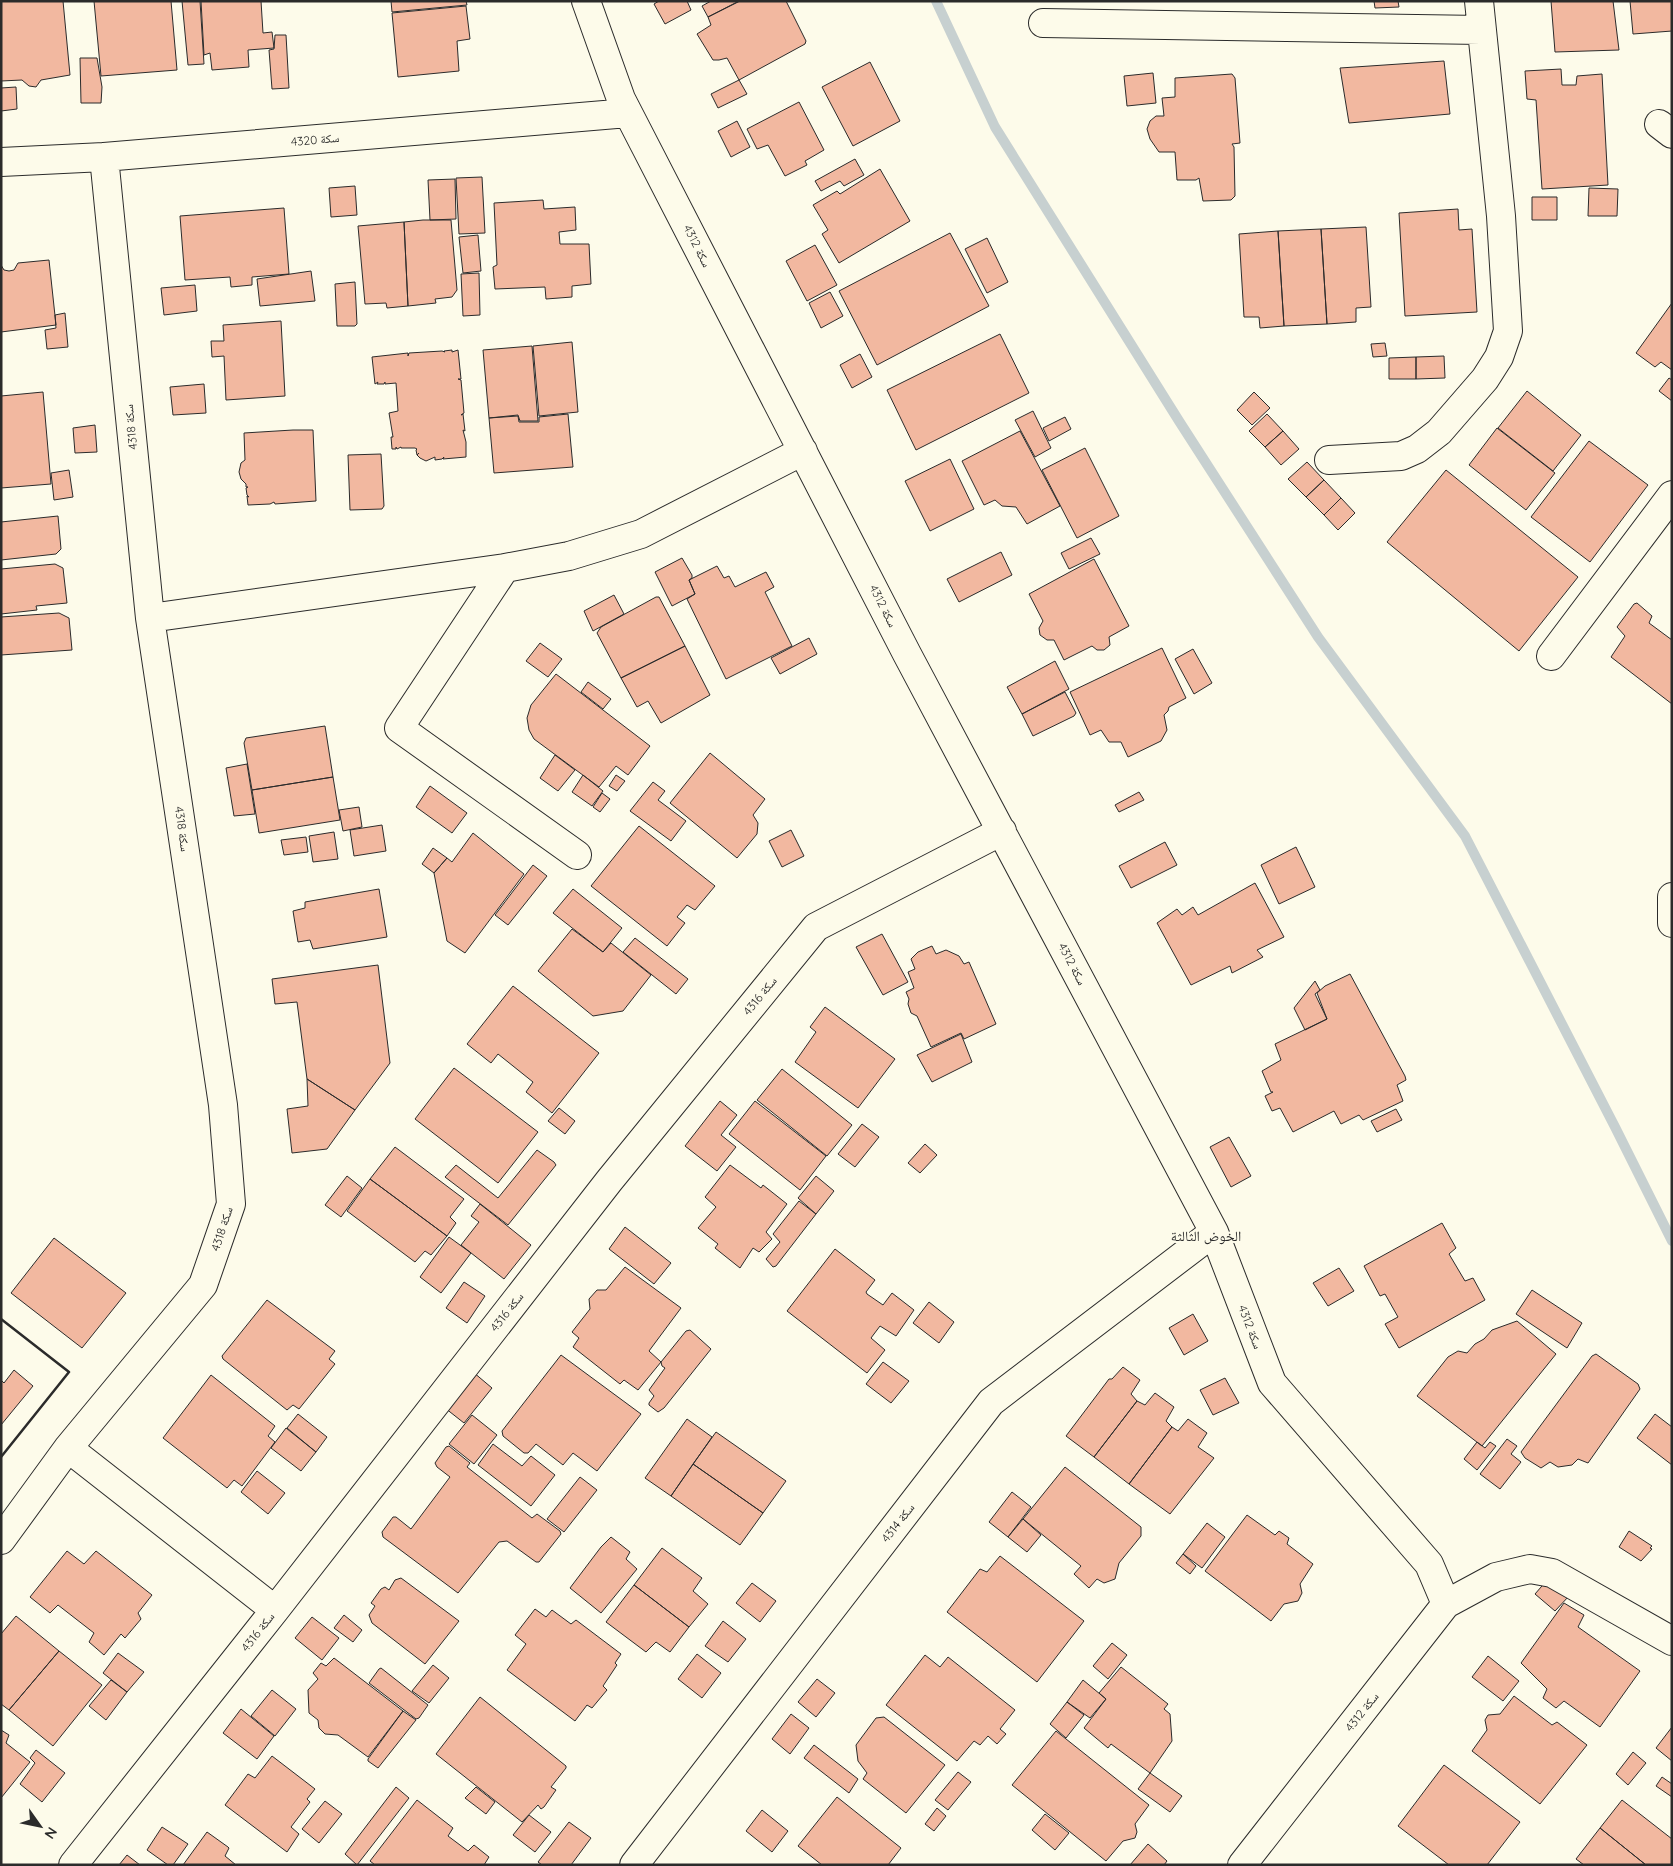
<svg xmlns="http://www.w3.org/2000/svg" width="1673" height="1866" font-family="Quicksand,'Noto Naskh Arabic',sans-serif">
  <rect width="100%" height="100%" fill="#fdfbea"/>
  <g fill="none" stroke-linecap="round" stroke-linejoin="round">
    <!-- stream -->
    <path stroke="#c7d0d0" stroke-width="10" d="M936,1L995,127L1179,421L1318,637L1465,836L1615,1127L1672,1241"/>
  </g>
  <!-- building -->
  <path fill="#f2b8a0" stroke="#2b2b2b" d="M1,1H63L70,75L41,80L36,87L29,86L22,80L1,81Z
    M94,1H171L177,70L101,76Z
    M182,1H200L204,64L188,65Z
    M201,1H261L263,33L272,32L274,48L248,50L249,67L212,70L210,53L204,55Z
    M391,1H466L467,5L392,12Z
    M659,1H687L691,10L665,24L654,4Z
    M711,1H739L708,17L702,6Z
    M740,1H786L806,41L805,44L739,80L727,58L719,60H713L697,34L711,25L708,17Z
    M1374,1H1398L1399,7L1375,8Z
    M1551,1H1613L1619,50L1555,52Z
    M1630,1H1672V31L1633,34Z
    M466,6L470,39L457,41L459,71L398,77L392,13Z
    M275,35H286L289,88L272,89L269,50L274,49Z
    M80,58H97L102,87L101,103H81Z
    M1444,61L1450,114L1349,123L1340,68Z
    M870,62L900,121L853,146L822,87Z
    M1561,69L1562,85H1576L1577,76L1602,74L1608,185L1542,189L1536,100L1527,99L1525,71Z
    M1153,73L1156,103L1127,106L1124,76Z
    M1232,74L1235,78L1240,143L1232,144L1234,147L1235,196L1231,200L1203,201L1199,178L1196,180H1177L1175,152H1159L1150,139L1147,129L1150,121L1156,116H1164L1162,98L1175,97V78Z
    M739,80L747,94L718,108L711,94Z
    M16,87L17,109L1,111V88Z
    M799,102L824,150L805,161L807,165L785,176L768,145L757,149L747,129Z
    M737,121L750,147L731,157L718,131Z
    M855,159L864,175L844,186L840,181L821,191L815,181Z
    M880,169L910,221L839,263L822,234L828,230L813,205L837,191L840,194Z
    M482,177L485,233L459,234L456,178Z
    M455,179L456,219L430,220L428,180Z
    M355,186L357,215L331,217L329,188Z
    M1589,188L1618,189L1617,216H1588Z
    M1532,197H1557V220H1532Z
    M543,200L544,209L575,207L576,230L559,232L560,244H589L591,284L572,286V297L546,299L545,287L495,289L493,267L497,265L494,203Z
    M284,208L289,274L252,277V285L231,287L230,277L185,280L180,216Z
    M1458,209L1459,230L1472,229L1477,312L1405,316L1399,213Z
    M423,220H451L457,290L452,297L435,299L436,303L408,306L404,222Z
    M404,222L408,306L387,308L386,303L365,304L358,226Z
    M1366,227L1371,307L1356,308V322L1327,324L1321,229Z
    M1321,229L1327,324L1284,326L1278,231Z
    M1278,231L1284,326L1260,328L1259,317H1244L1239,234Z
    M950,233L989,306L877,365L839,291Z
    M478,235L481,271L463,273L459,237Z
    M987,238L1008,282L987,293L965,249Z
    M815,245L837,285L807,301L786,261Z
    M49,260L56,325L1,332V265L4,270L9,271L14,270L18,263Z
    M311,271L315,301L260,306L257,279Z
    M479,273L480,315L463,316L461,274Z
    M355,282L357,324L355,326H337L335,284Z
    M195,285L197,311L164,315L161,288Z
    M830,292L843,316L821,328L809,303Z
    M1672,303V370L1661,362L1655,367L1636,353Z
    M65,313L68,347L47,349L45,330L56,328L55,315Z
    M281,321L285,396L226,400L224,356L212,357L211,341H224L223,325Z
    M1000,334L1029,393L916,450L887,390Z
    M572,342L578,412L539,416L533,346Z
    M1385,343L1387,356L1373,357L1371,344Z
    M532,346L538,421H520L518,415L489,418L483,350Z
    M452,350V352L458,350L461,379H458L461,380L464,413L461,415L463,414L465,431L463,430L466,442V457L443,459L444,457L442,459L435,460V457L426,461L420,458L417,455L419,453L417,455L416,450L417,449L415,448H401V447L397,449L396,447V449H392L391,437H393L389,413L398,411L396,383L385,384V382L384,384H377L378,382L375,384L372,357L408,353V356L409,353L442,351L445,352L444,351Z
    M860,354L872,377L852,388L840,365Z
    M1444,356L1445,378L1416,379V357Z
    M1416,357V379H1389V358Z
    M1669,378L1672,380V401L1659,391Z
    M204,384L206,413L173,415L170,387Z
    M1527,391L1581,435L1553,471L1498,428Z
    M43,392L51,484L1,488V396Z
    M1254,392L1270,408L1252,425L1237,410Z
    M1033,411L1051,448L1035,457L1015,420Z
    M568,414L573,467L494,473L489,418L518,416L519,422H539V417Z
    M1267,414L1283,431L1265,447L1249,431Z
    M1065,417L1071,429L1049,441L1043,428Z
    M95,425L97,452L75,453L73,428Z
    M1497,428L1555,473L1526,510L1469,465Z
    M293,430H313L316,501L275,504L274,502L270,504L248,505L247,496L249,497L247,495L246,488L248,487H246V484L241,479L239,472L241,463L245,460L244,433Z
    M1020,431L1060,506L1027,524L1016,507L1002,506L995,500L984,505L962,461Z
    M1283,431L1299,449L1281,465L1265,447Z
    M1589,441L1648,485L1590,562L1531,517Z
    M1085,448L1119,516L1077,538L1042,470Z
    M381,454L384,506L382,509L350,510L348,455Z
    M950,459L974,509L930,531L905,481Z
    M1307,462L1324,480L1306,497L1288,479Z
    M69,470L73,497L54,500L51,473Z
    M1446,470L1578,577L1519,651L1387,542Z
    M1324,480L1341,498L1324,515L1306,497Z
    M1341,498L1355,513L1338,530L1324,515Z
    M58,516L61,549L56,554L1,560V522Z
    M1091,538L1100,554L1069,569L1061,553Z
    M1001,552L1012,575L959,602L947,579Z
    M682,558L692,575V578L689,580L695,594L672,606L655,572Z
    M1094,559L1129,626L1109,637L1110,645L1104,650H1097L1092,646L1064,660L1054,640H1047L1040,635L1039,628L1043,621L1029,594Z
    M55,564L63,568L67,603L36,606L37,610L1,614V569Z
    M717,566L724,578L729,576L735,587L766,572L774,587L765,592L792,646L726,679L687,599L695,594L689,580Z
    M614,595L624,614L593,631L584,611Z
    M656,597H659L685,646L621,678L597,633L601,627Z
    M1637,603L1652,616L1649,623L1672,640V704L1611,657L1625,636L1617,627L1634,604Z
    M59,613L69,618L72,650L1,655V617Z
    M809,638L817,654L780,674L771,658Z
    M540,643L562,659L548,677L526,661Z
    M685,646L710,695L661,723L648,701L637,707L621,678Z
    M1162,648L1186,698L1169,707L1168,711L1164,715L1167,730L1161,741L1128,757L1121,742H1109L1101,730L1090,735L1070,692Z
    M1193,649L1212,683L1194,694L1175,659Z
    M1055,661L1069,689L1022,714L1007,687Z
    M556,674L650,746L628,775L616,766L599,787L534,739L529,730L527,718L531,705Z
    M588,682L611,699L603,709L581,692Z
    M1065,692L1076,713L1074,716L1033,736L1022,714Z
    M325,726L333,777L252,790L244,743L246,738Z
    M710,753L765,799L753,815L758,823L757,834L737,858L670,803Z
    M555,755L575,770L558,791L540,778Z
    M247,764L255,814L234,816L226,768Z
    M583,775L603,791L592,806L572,792Z
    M616,775L625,781L617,791L609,786Z
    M333,777L340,820L259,833L252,790Z
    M653,782L665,791L658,800L686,821L671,841L630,811Z
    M430,786L467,813L452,833L416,807Z
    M1139,792L1144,800L1119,812L1115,805Z
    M602,793L610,799L600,812L593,807Z
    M359,807L362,827L343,831L339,810Z
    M382,825L386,851L354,856L350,830Z
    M639,826L715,886L695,910L687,905L677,917L685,923L667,946L591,886Z
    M791,830L804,856L782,867L769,841Z
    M334,832L338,859L313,862L309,836Z
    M473,833L524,874L465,953L447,941L434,873L447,858L452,862Z
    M306,837L308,852L284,855L281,840Z
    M1165,842L1177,865L1131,888L1119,866Z
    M1296,847L1315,887L1279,904L1261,865Z
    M433,848L447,858L434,873L422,864Z
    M533,865L547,876L508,925L495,915Z
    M1255,883L1284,937L1257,950L1263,957L1232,973L1230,966L1191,985L1157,923L1177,909L1182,915L1193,907L1198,915Z
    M379,889L387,937L313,949L310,940L298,942L293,911L305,908V902Z
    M573,889L622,928L603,952L553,913Z
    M572,929L603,952L611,943L651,975L623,1011L593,1016L538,971Z
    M882,934L908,982L883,995L856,947Z
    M635,938L688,979L676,994L623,952Z
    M932,946L936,954L946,950L959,956L964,964L969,962L996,1024L964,1039L961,1033L931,1047L917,1016L911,1013L908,1004L909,999L906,992L914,988L908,972L915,969L911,959L918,952Z
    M378,965L390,1063L355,1110L307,1079L297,1002L275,1004L272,979Z
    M1350,974L1405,1076L1406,1080L1397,1085L1403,1101L1363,1120L1359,1115L1341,1124L1334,1111L1293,1132L1280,1108L1272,1111L1265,1096L1273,1092H1271L1262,1071L1281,1060L1275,1044L1327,1019L1317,993L1325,986Z
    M1315,981L1320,990L1315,994L1327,1019L1305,1030L1294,1008Z
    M513,986L599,1053L552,1113L526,1092L533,1082L498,1054L491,1063L467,1044Z
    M825,1007L895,1059L858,1108L795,1062L816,1032L810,1027Z
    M961,1034L972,1062L932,1082L917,1055Z
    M454,1068L538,1132L498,1183L415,1119Z
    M782,1069L852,1125L827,1156L757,1100Z
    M307,1079L355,1110L327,1149L292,1153L287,1109L308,1106Z
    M720,1101L737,1115L721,1135L736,1147L717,1171L685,1146Z
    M755,1101L826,1156L800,1190L729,1134Z
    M559,1108L575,1121L565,1134L548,1121Z
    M1396,1109L1402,1120L1377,1132L1371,1121Z
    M862,1124L879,1137L855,1167L838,1154Z
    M1229,1137L1251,1176L1231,1187L1210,1147Z
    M925,1144L937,1155L920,1173L908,1163Z
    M395,1147L464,1199L450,1217L456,1223L447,1236L370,1179Z
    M537,1150L554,1162L556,1165L508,1225L445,1177L456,1165L498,1198Z
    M730,1165L761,1188L763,1185L787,1204L766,1232L772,1239L759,1252L753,1248L740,1268L715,1248L718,1244L698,1228L716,1207L705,1197Z
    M347,1176L362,1188L341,1217L325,1205Z
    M816,1176L834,1191L816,1214L798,1198Z
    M370,1179L447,1236L431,1255L425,1251L415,1262L347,1211Z
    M799,1201L816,1214L776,1266L773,1267L766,1259L780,1242L773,1234Z
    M480,1204L531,1245L504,1279L461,1245L479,1222L471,1216Z
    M1442,1223L1456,1248L1449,1254L1465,1281L1473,1278L1485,1300L1399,1348L1385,1324L1398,1317L1385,1294L1380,1296L1364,1266Z
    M625,1227L671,1263L654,1284L609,1249Z
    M449,1237L471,1253L441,1293L420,1277Z
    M54,1238L126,1293L82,1348L11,1293Z
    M835,1249L875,1280L866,1292L867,1294L883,1305L892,1293L914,1310L896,1336L880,1326L871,1338L885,1350L867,1373L787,1311Z
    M625,1267L681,1308L649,1351L661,1362L638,1390L624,1380L620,1384L573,1347L579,1338L572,1332L590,1309L589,1299L597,1290H606Z
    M1339,1268L1354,1291L1328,1306L1313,1283Z
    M464,1282L485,1296L467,1323L446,1308Z
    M1532,1290L1582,1323L1567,1348L1516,1314Z
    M267,1300L335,1351L329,1359L335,1364L299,1409L293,1405L287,1410L223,1359L222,1356Z
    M929,1302L954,1322L939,1343L913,1323Z
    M1193,1314L1208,1341L1184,1355L1169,1328Z
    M1517,1321L1556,1354L1482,1446L1417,1396L1448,1357L1458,1351L1467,1353L1475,1344L1484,1339L1492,1330Z
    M690,1330L711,1349L664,1408L658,1412L649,1405V1403L654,1396L649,1390L665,1368L662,1366L661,1362L686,1331Z
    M1596,1354L1638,1384L1640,1389L1588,1463L1578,1459L1572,1465L1558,1467L1550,1462L1541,1468L1525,1458L1521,1452L1592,1356Z
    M561,1355L641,1414L597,1471L573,1453L563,1465L536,1444L528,1453H524L503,1436L502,1431Z
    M883,1362L909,1381L891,1403L866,1384Z
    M1123,1367L1140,1380L1131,1394L1137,1401L1094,1457L1066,1436L1109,1379H1112Z
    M14,1370L33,1386L1,1425V1380L4,1383Z
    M473,1372L492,1388L464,1423L445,1408Z
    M211,1375L275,1426L268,1436L275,1442L242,1486L234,1480L227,1488L163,1438Z
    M1225,1378L1239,1403L1213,1415L1200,1390Z
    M1155,1393L1174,1407L1166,1421L1172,1427L1129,1484L1094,1457L1137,1401L1145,1405Z
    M298,1414L327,1437L316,1452L287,1428Z
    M1655,1414L1672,1427V1465L1637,1438Z
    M472,1415L497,1435L474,1464L449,1444Z
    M687,1419L712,1437L671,1496L645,1478Z
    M1188,1419L1207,1433L1198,1447L1214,1458L1170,1514L1129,1484L1172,1427L1178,1431Z
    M286,1428L316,1452L301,1471L271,1448Z
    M716,1432L786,1481L763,1513L693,1464Z
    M1507,1439L1517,1446L1511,1454L1521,1462L1500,1489L1480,1474Z
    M1477,1442L1485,1448L1490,1442L1496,1446L1477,1470L1464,1459Z
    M493,1444L522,1466L531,1456L555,1475L531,1506L478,1465Z
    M449,1446L470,1463L467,1467L532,1518L537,1514L560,1531L561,1534L539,1562H536L507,1541L499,1542L458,1593L383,1537L382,1532L393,1517H396L411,1529L450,1477L437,1467L435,1463L446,1447Z
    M693,1464L763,1513L740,1545L671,1496Z
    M1065,1467L1141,1527V1536L1119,1563L1115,1579L1104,1583L1097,1579L1089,1588L1074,1574L1081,1566L1023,1519Z
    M257,1471L285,1493L268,1514L241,1492Z
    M580,1477L597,1490L564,1532L547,1519Z
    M1012,1492L1031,1507L1008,1537L989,1522Z
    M1247,1515L1275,1535L1279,1531L1289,1538L1287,1544L1313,1564L1300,1584L1302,1593L1298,1601L1284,1604L1271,1621L1205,1571Z
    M1023,1519L1041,1535L1027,1552L1008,1537Z
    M1207,1523L1225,1537L1202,1568L1183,1554Z
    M1629,1531L1652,1546L1650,1548L1652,1549L1641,1561L1619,1547Z
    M611,1537L630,1552L626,1559L637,1569L601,1613L570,1588L601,1547Z
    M662,1548L702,1578L693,1591L708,1604L689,1627L634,1585Z
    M67,1551L84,1564L96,1551L152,1595L138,1613L141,1619L125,1638L121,1634L104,1655L89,1642L94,1633L58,1605L50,1613L30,1597Z
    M1183,1554L1196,1566L1190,1574L1176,1563Z
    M1000,1556L1084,1621L1037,1682L947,1612L980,1569L987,1572Z
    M401,1578L459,1621L425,1664L372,1623L369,1615L375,1606L371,1603L381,1589L385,1587L389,1590L395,1580Z
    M1548,1579L1569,1596L1555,1611L1535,1594Z
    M752,1583L776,1601L760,1622L736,1603Z
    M634,1585L689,1627L670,1652L656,1642L646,1652L606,1622Z
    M1564,1603L1584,1615L1578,1627L1640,1671L1600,1727L1564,1701L1556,1708L1543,1698L1547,1689L1521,1663Z
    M535,1609L546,1617L552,1610L571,1624L576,1620L621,1654L615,1663L617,1665L603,1686L607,1690L592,1708L587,1705L575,1721L507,1670L526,1644L515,1635Z
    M344,1615L362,1630L353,1642L334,1628Z
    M16,1616L59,1651L9,1710L1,1704V1634Z
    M312,1617L339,1638L322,1660L295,1638Z
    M723,1621L746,1639L728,1662L705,1646Z
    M1112,1643L1127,1655L1108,1679L1093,1666Z
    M59,1651L102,1685L53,1746L9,1710Z
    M118,1653L144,1672L127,1692L103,1673Z
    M697,1654L721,1673L702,1698L678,1679Z
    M925,1655L940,1667L948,1657L1015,1710L1000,1729L1006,1734L997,1744L988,1736L980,1745L974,1741L957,1761L886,1705Z
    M1488,1656L1519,1681L1503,1701L1472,1677Z
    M334,1658L403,1711L368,1757L338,1735L325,1734L319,1728L318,1720L309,1713L308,1690L318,1679L313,1673L321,1663L326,1666Z
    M433,1665L449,1678L429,1703L412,1691Z
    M1121,1667L1168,1704L1164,1709L1170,1714L1172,1741L1150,1773L1111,1744L1108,1748L1084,1728L1106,1699L1099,1693Z
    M381,1668L428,1705L419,1718L416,1719L369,1683L379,1669Z
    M817,1679L835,1693L816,1717L798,1702Z
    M111,1680L127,1692L106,1720L89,1706Z
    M1083,1680L1106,1699L1090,1718L1067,1702Z
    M272,1690L296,1709L275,1736L251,1716Z
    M1514,1696L1552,1725L1557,1722L1587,1745L1540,1804L1472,1751L1487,1730L1485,1720L1488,1715L1500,1714Z
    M480,1697L566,1766V1768L551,1787L556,1790L544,1807L541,1809L538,1805L522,1822L436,1754Z
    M1067,1702L1084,1715L1066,1738L1050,1724Z
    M241,1709L274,1736L257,1759L223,1733Z
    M403,1711L416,1720L378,1768L368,1761V1759Z
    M791,1714L809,1728L790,1754L772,1739Z
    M884,1717L945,1765L906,1813L863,1779L867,1773L858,1761L856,1745L876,1718Z
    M1672,1727V1761L1656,1748Z
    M1,1730L9,1735L6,1743L30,1762L1,1798Z
    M1056,1731L1149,1805L1135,1824L1137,1832L1135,1838L1123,1841L1106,1861L1012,1785Z
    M814,1745L858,1779L849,1793L804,1758Z
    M36,1750L65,1773L42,1802L20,1784L35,1763L30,1758Z
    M1633,1752L1646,1763L1628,1785L1616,1774Z
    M272,1756L315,1789L307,1799L310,1802L291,1827L299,1834L287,1852L225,1805L248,1774L255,1778Z
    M1444,1765L1520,1822L1487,1865H1449L1398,1826Z
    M958,1772L971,1782L948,1810L935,1800Z
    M1150,1773L1182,1796L1170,1812L1138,1789Z
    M1662,1777L1672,1784V1797L1656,1786Z
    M396,1787L409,1798L357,1865L345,1854Z
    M476,1787L495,1802L486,1814L465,1798Z
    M837,1797L901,1848L888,1865H822L798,1846Z
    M417,1800L453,1828L448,1836L468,1851L474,1845L489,1857L484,1865H375L370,1861Z
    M1622,1800L1672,1839V1865H1646L1600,1828Z
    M325,1801L342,1814L319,1843L302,1829Z
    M937,1808L946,1816L934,1831L925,1824Z
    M762,1810L788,1831L772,1852L746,1831Z
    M1045,1814L1069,1833L1055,1850L1032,1830Z
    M529,1815L551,1832L535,1852L513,1835Z
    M569,1822L591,1838L571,1865H542L538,1862Z
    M162,1827L188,1844L173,1865H168L147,1850Z
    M1600,1828L1646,1865H1584L1576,1859Z
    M207,1832L228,1847L229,1848L225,1856L236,1865H183Z
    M1148,1844L1167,1861L1164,1865H1130Z
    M127,1855L140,1865H119Z"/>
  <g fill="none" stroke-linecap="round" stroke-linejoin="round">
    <!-- minor casing -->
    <g stroke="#2b2b2b" stroke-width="30">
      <path id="minor" d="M586,1L621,99L907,654L1214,1232L1272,1383L1429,1564L1446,1604
        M1043,23L1481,30
        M1659,124L1672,134
        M1,162L104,157L628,113
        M1329,460L1401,456L1417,449L1439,432L1485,379L1499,357L1508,331L1501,216L1479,1
        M505,568L399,728L577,855
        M150,618L505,568L569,556L641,534L803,451
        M1551,656L1672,495
        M1672,897V923
        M68,1448L275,1610
        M1,1540L68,1448L203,1285L231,1204L223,1105L150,618L104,157
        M73,1865L275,1610L609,1181L816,927L1002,831
        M634,1865L991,1402L1214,1232
        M1242,1865L1446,1604L1496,1577L1530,1569L1552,1573L1672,1641"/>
    </g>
    <!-- minor -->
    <use href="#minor" stroke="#fdfbea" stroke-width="28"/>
    <!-- wall -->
    <path stroke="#2b2b2b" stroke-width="2.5" d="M1,1319L69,1372L1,1457"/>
  </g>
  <g text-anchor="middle" stroke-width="4" stroke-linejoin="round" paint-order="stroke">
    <!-- street labels -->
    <g font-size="12" fill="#2b2b2b" stroke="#fdfbea">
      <text transform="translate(315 140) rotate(-5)" y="4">سكة 4320</text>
      <text transform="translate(697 246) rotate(63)" y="4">سكة 4312</text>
      <text transform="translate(131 427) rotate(-96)" y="4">سكة 4318</text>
      <text transform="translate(883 606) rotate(63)" y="4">سكة 4312</text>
      <text transform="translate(182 829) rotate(82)" y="4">سكة 4318</text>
      <text transform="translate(1072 964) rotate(62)" y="4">سكة 4312</text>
      <text transform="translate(760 996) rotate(-51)" y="4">سكة 4316</text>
      <text transform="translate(222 1229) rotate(-72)" y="4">سكة 4318</text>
      <text transform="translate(507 1312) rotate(-52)" y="4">سكة 4316</text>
      <text transform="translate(1250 1327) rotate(69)" y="4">سكة 4312</text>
      <text transform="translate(898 1523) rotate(-52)" y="4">سكة 4314</text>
      <text transform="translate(258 1632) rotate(-52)" y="4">سكة 4316</text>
      <text transform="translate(1362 1712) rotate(-52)" y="4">سكة 4312</text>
    </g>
    <!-- neighbourhood labels -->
    <g font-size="14" fill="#2b2b2b" stroke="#fdfbea">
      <text x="1206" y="1241">الخوض الثالثة</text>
    </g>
  </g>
  <!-- border -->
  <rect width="1673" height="1866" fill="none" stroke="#2b2b2b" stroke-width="5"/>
  <!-- north arrow -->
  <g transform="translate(40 1826) rotate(123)" stroke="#fdfbea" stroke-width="4" paint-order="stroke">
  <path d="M0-4L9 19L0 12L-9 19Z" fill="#2b2b2b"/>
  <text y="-8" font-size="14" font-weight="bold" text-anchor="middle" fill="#2b2b2b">N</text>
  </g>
</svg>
